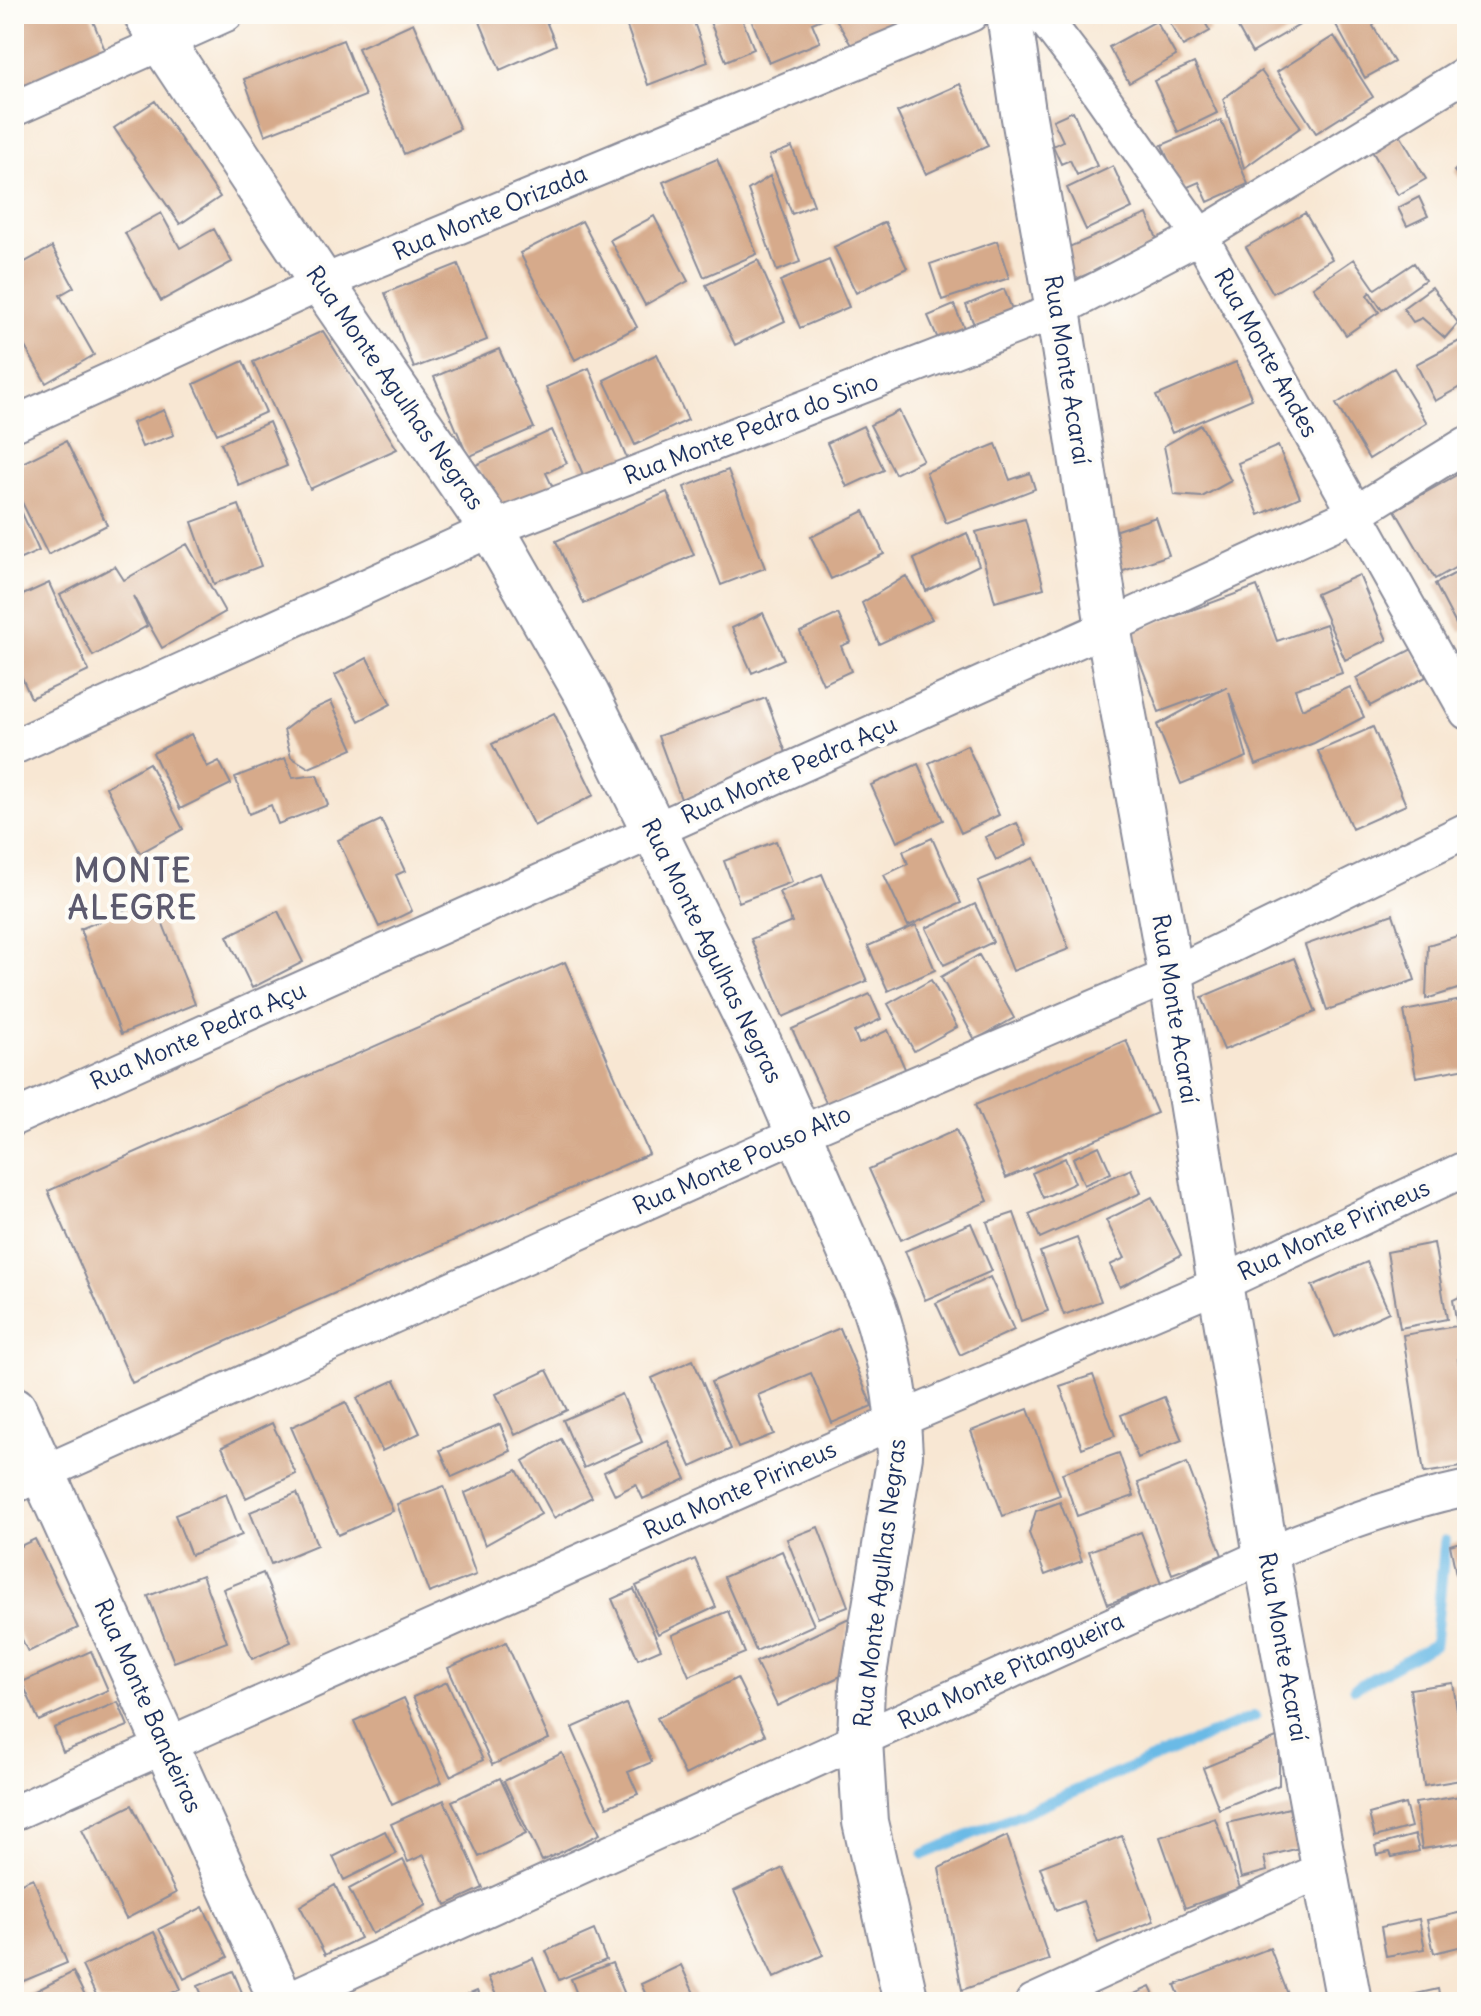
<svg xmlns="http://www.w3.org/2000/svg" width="1481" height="2016" font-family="Delius,sans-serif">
  <rect width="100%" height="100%" fill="#fdfcf7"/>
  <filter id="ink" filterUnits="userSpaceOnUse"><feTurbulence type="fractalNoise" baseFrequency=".0125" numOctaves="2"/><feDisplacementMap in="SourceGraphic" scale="16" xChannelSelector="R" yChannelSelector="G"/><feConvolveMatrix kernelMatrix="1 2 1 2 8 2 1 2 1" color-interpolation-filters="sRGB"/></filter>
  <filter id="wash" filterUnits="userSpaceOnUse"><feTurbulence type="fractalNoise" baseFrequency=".006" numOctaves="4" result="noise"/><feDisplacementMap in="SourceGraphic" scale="32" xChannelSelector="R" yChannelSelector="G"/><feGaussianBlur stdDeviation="1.8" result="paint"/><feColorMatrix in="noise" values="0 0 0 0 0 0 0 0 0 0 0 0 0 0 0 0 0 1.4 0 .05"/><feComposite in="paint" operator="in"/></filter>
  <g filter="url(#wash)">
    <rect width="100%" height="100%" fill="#f8e7d3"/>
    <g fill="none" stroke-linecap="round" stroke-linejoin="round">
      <!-- stream -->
      <path stroke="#6bbae6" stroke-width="11" d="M1355,1688L1435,1644L1445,1541
        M924,1854L1255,1716"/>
    </g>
    <g id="blocks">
      <!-- building -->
      <path fill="#d6aa8b" d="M14,14H90L105,50L14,91Z
        M499,14H543L556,45L500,70L480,22Z
        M643,14H691L708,62L648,85L625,21Z
        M728,14H740L754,49L726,61L710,22Z
        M749,14H825L827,17L812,23L820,42L769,63Z
        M833,14H922L855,52Z
        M1165,14H1200L1210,31L1183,46Z
        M1230,14H1312L1313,17L1252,53Z
        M1351,14H1381L1373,26L1394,62L1365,78L1335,23Z
        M1448,14H1467L1452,22Z
        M1156,21L1176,56L1129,83L1109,47Z
        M413,23L460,129L404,154L358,48Z
        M1334,36L1373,97L1316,133L1277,72Z
        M343,40L365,96L265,135L244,79Z
        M1194,63L1217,113L1178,132L1154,81Z
        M1261,71L1301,127L1244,168L1223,99Z
        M960,84L988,146L926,174L897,112Z
        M155,101L220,197L180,224L114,128Z
        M1073,111L1097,166L1077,175L1070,160L1061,164L1053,146L1063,141L1053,120Z
        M1221,120L1248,184L1208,202L1199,182L1181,190L1162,145Z
        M1400,135L1426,179L1398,195L1372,151Z
        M792,147L814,205L792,214L769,156Z
        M717,159L757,254L704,277L663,182Z
        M1467,159V187L1454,171Z
        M1113,166L1132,208L1086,230L1067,188Z
        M770,176L800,262L777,271L748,190Z
        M1419,197L1428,216L1407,226L1398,208Z
        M161,213L180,248L214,229L232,262L161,301L125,233Z
        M1305,213L1332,259L1273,293L1246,247Z
        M1147,214L1159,244L1069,282L1057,252Z
        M654,216L688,281L645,305L610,240Z
        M582,221L637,327L575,360L520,253Z
        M885,222L907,268L856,293L834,247Z
        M997,241L1009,278L942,300L930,264Z
        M52,247L74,287L60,295L94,355L46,383L14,328V268Z
        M1354,259L1375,289L1414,263L1425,280L1382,310L1370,292L1367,295L1379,312L1346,335L1313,287Z
        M758,260L785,321L735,345L706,285Z
        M829,260L849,307L800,328L780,281Z
        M458,264L487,340L414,368L385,293Z
        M1432,287L1458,323L1445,338L1422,318L1413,322L1403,308Z
        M1004,289L1013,312L975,327L966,305Z
        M954,305L967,335L941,346L928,316Z
        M323,331L397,449L310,489L253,362Z
        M1467,337V383L1435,401L1416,364Z
        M499,349L534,428L468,457L434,377Z
        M657,354L688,420L635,445L604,380Z
        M243,361L266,412L217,434L194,384Z
        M1236,362L1252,399L1172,433L1156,396Z
        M589,368L627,459L584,477L546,387Z
        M1394,368L1427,423L1369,459L1336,404Z
        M164,410L174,435L142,447L132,423Z
        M899,411L923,460L895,474L870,425Z
        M269,422L287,466L239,486L221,443Z
        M1201,425L1231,481L1202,497L1174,495L1164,446Z
        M863,426L884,470L847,487L827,443Z
        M552,430L567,463L546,473L554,490L500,515L476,465Z
        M66,441L107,525L48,555L14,486V467Z
        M996,444L1010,480L1030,473L1035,489L946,523L926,472Z
        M1278,446L1300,497L1259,515L1238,463Z
        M728,470L765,568L721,585L684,487Z
        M1460,473L1467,484V561L1435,579L1395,510Z
        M667,492L694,555L584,604L556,541Z
        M14,495L39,551L14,562Z
        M239,505L261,566L214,584L192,522Z
        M864,511L884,554L831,579L811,537Z
        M1156,517L1169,555L1118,573L1105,534Z
        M1025,519L1044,588L995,602L976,532Z
        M967,533L979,565L926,591L914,559Z
        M187,544L225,612L162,648L133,596L147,626L93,656L60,595L115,566L124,580Z
        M1467,567V628L1460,632L1435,584Z
        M1359,575L1387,640L1345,660L1316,594Z
        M906,576L932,619L879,644L862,603Z
        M49,583L89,671L31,698L14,660V599Z
        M1257,586L1277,641L1326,624L1342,673L1295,689L1302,709L1350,687L1364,717L1314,743L1256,765L1229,692L1247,757L1181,784L1157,725L1227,687L1159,712L1129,633Z
        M763,613L784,659L752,673L732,628Z
        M838,614L851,642L841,646L851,671L823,684L800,632Z
        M1412,649L1426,677L1370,706L1356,678Z
        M367,658L391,704L359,721L335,675Z
        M766,698L789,761L681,799L658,736Z
        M331,701L353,749L309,768L291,757L284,730L309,711Z
        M554,713L594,795L534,826L492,744Z
        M1373,727L1406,805L1352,829L1318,751Z
        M191,734L207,767L219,761L231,784L180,809L153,753Z
        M967,745L999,815L961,833L929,763Z
        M285,758L293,778L317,775L328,805L278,824L271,805L249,814L235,777Z
        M149,763L183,829L140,853L106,787Z
        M918,764L943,820L897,842L871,785Z
        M381,820L405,871L396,875L412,911L379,927L338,840Z
        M1017,823L1027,845L996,860L985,837Z
        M932,838L961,903L908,926L884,875L908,864L903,851Z
        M776,841L792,882L739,902L724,861Z
        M1034,858L1069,949L1013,971L978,881Z
        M822,874L867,981L783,1017L751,939L792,922L779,892Z
        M153,899L195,1004L121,1034L80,929Z
        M975,904L993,942L944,965L926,928Z
        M278,911L303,962L252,988L227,936Z
        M1393,914L1415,980L1327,1010L1305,945Z
        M916,925L935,970L888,991L868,946Z
        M1467,933V986L1426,999L1428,945Z
        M979,955L1014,1018L975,1040L941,977Z
        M1294,958L1316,1012L1224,1050L1202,997Z
        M565,962L649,1154L132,1383L48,1191Z
        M931,980L957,1027L914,1051L888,1004Z
        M870,994L881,1019L854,1032L859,1044L888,1030L906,1071L828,1107L792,1029Z
        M1467,999V1068L1416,1077L1404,1011Z
        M1126,1040L1157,1113L1006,1178L975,1105Z
        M956,1130L988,1201L901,1240L869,1169Z
        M1099,1146L1111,1173L1084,1185L1073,1158Z
        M1065,1158L1075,1183L1043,1198L1032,1173Z
        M1131,1169L1141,1193L1040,1238L1029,1214Z
        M1152,1197L1181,1255L1120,1287L1110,1265L1125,1258L1106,1220Z
        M1014,1213L1048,1311L1021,1321L987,1222Z
        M971,1223L992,1271L925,1300L905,1251Z
        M1077,1238L1101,1301L1064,1315L1040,1252Z
        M1434,1243L1447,1319L1400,1328L1387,1252Z
        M1367,1262L1389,1312L1335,1337L1312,1286Z
        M990,1277L1014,1330L960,1355L936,1303Z
        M1467,1293V1358L1458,1359L1467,1415V1466L1424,1473L1403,1335L1457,1326L1453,1300Z
        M840,1328L872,1406L832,1423L811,1373L758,1395L774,1434L738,1448L711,1382Z
        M693,1360L731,1449L691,1467L652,1378Z
        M547,1370L567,1410L515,1435L496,1394Z
        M1093,1375L1115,1436L1082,1448L1060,1386Z
        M395,1380L420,1433L382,1451L357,1398Z
        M622,1394L642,1442L584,1468L563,1420Z
        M1164,1397L1182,1440L1138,1458L1121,1415Z
        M346,1402L393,1511L338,1535L291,1427Z
        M1028,1409L1060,1495L1003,1516L971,1431Z
        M272,1423L296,1474L246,1498L222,1447Z
        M500,1424L511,1451L452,1477L440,1450Z
        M561,1439L592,1497L554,1518L523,1461Z
        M668,1441L686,1479L643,1499L636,1484L615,1495L604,1472Z
        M1119,1453L1134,1496L1077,1516L1062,1473Z
        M1187,1463L1222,1555L1172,1574L1138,1483Z
        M517,1470L541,1514L485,1545L465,1493Z
        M444,1486L476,1575L429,1593L397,1504Z
        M297,1493L317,1545L271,1564L250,1512Z
        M226,1494L242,1535L191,1555L175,1515Z
        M1060,1502L1082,1561L1045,1575L1029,1533L1036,1511Z
        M818,1527L848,1606L818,1618L787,1539Z
        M1141,1532L1161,1584L1108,1604L1089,1551Z
        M35,1539L78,1628L28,1652L14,1623V1549Z
        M1467,1540V1572L1456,1574L1450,1545Z
        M782,1551L814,1625L756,1651L724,1577Z
        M695,1559L716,1607L658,1634L636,1586Z
        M263,1573L291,1642L252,1659L223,1589Z
        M202,1575L227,1642L174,1662L148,1596Z
        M634,1589L661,1649L638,1659L612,1599Z
        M728,1611L745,1653L689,1676L672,1635Z
        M849,1618L843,1675L777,1706L756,1662Z
        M506,1642L549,1739L492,1765L448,1668Z
        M91,1651L108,1690L39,1721L22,1682Z
        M737,1678L765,1735L685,1775L657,1718Z
        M447,1682L483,1760L450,1776L413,1697Z
        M1453,1683L1467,1779L1424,1786L1410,1689Z
        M404,1698L442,1782L392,1805L354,1721Z
        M118,1702L128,1726L63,1752L54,1728Z
        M626,1704L652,1762L628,1772L638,1794L607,1807L572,1728Z
        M1279,1737V1785L1219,1809L1203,1768Z
        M562,1753L600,1834L542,1861L504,1781Z
        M500,1778L526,1834L479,1857L452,1801Z
        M1467,1795V1842L1422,1849L1415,1803Z
        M444,1800L483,1888L446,1905L424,1855L408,1862L391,1824Z
        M1405,1804L1411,1827L1375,1837L1369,1814Z
        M132,1805L176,1893L126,1919L82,1830Z
        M1289,1808L1299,1848L1264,1857L1267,1871L1241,1878L1228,1823Z
        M1215,1818L1240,1888L1185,1908L1160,1837Z
        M385,1831L396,1854L344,1880L333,1857Z
        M1415,1835L1419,1851L1392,1857L1390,1852L1377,1855L1375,1846Z
        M1007,1836L1049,1960L962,1990L939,1868Z
        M1122,1836L1154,1921L1098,1943L1083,1901L1056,1911L1040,1867Z
        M403,1860L427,1905L372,1934L349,1889Z
        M783,1868L823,1955L774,1978L734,1891Z
        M33,1878L67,1963L14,1985V1886Z
        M335,1885L360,1938L325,1955L300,1906Z
        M203,1907L228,1957L184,1979L159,1929Z
        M1467,1911V1945L1434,1953L1427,1920Z
        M1419,1919L1425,1949L1386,1956L1381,1927Z
        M594,1930L606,1960L559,1980L546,1951Z
        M154,1932L181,1989L152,2002H99L82,1966Z
        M1270,1948L1291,2002H1182L1175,1985Z
        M533,1958L551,2002H499L488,1977Z
        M612,1963L628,2002H580L571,1979Z
        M681,1965L698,2002H649L641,1984Z
        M233,1971L246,2002H205L198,1986Z
        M73,1972L88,2002H30L26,1996Z
        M1150,1987L1157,2002H1116Z
        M1438,1989L1441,2002H1395L1394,1999Z
        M477,1991L482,2002H450Z"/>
    </g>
  </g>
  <g filter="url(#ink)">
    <use href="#blocks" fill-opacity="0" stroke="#8a8b98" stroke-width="2"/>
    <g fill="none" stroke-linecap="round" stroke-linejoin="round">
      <!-- street casing -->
      <g stroke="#8a8b98" stroke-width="38">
        <path id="street" d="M1036,14L1044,18L1080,65L1200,236L1467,712
          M14,109L226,14
          M14,424L322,283L971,14
          M14,747L492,529L1058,310L1200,236L1467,73
          M14,1118L1108,627L1356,513L1467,444
          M14,1486L798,1134L1171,975L1467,830
          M14,1813L899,1420L1220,1284L1467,1168
          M282,2002L1266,1555C1331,1527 1398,1503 1467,1488
          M1033,2002L1324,1869"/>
      </g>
      <!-- secondary casing -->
      <g stroke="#8a8b98" stroke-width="48">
        <path id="secondary" d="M146,14L162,42L322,283L492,529L587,695L760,1045L874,1307C890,1354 898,1405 900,1455L862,1686L860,1740L865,1822L906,2002
          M1009,14L1023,112L1058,310L1108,627L1171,975L1220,1284L1266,1555L1349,2002
          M14,1409L282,2002"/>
      </g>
      <!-- street -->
      <use href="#street" stroke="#fff" stroke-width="34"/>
      <!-- secondary -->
      <use href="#secondary" stroke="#fff" stroke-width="44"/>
    </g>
  </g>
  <g text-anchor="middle" stroke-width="8" stroke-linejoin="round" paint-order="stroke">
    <!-- street labels -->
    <g font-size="24" fill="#1b2f5e" stroke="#fdfcf7">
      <text transform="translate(490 213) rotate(-23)" y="8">Rua Monte Orizada</text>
      <text transform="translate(1266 353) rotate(61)" y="8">Rua Monte Andes</text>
      <text transform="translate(1067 370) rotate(81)" y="8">Rua Monte Acaraí</text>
      <text transform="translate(395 388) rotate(55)" y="8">Rua Monte Agulhas Negras</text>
      <text transform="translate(751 429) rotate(-21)" y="8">Rua Monte Pedra do Sino</text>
      <text transform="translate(789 770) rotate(-24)" y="8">Rua Monte Pedra Açu</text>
      <text transform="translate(712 951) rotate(64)" y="8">Rua Monte Agulhas Negras</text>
      <text transform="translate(1175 1009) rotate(81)" y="8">Rua Monte Acaraí</text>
      <text transform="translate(198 1036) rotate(-24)" y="8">Rua Monte Pedra Açu</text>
      <text transform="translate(742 1160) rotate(-24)" y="8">Rua Monte Pouso Alto</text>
      <text transform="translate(1334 1230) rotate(-25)" y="8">Rua Monte Pirineus</text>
      <text transform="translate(740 1490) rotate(-24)" y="8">Rua Monte Pirineus</text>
      <text transform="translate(880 1583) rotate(-83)" y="8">Rua Monte Agulhas Negras</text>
      <text transform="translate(1283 1647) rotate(80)" y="8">Rua Monte Acaraí</text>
      <text transform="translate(1011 1671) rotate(-25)" y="8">Rua Monte Pitangueira</text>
      <text transform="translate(148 1706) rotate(66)" y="8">Rua Monte Bandeiras</text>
    </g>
    <!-- district labels -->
    <g font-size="32" font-weight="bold" letter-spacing="2" fill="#5c5a6e" stroke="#fdfcf7">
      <text x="133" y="882">MONTE<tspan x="133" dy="37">ALEGRE</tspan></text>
    </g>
  </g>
  <!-- margin -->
  <rect width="1481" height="2016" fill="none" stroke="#fdfcf7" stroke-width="48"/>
</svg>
